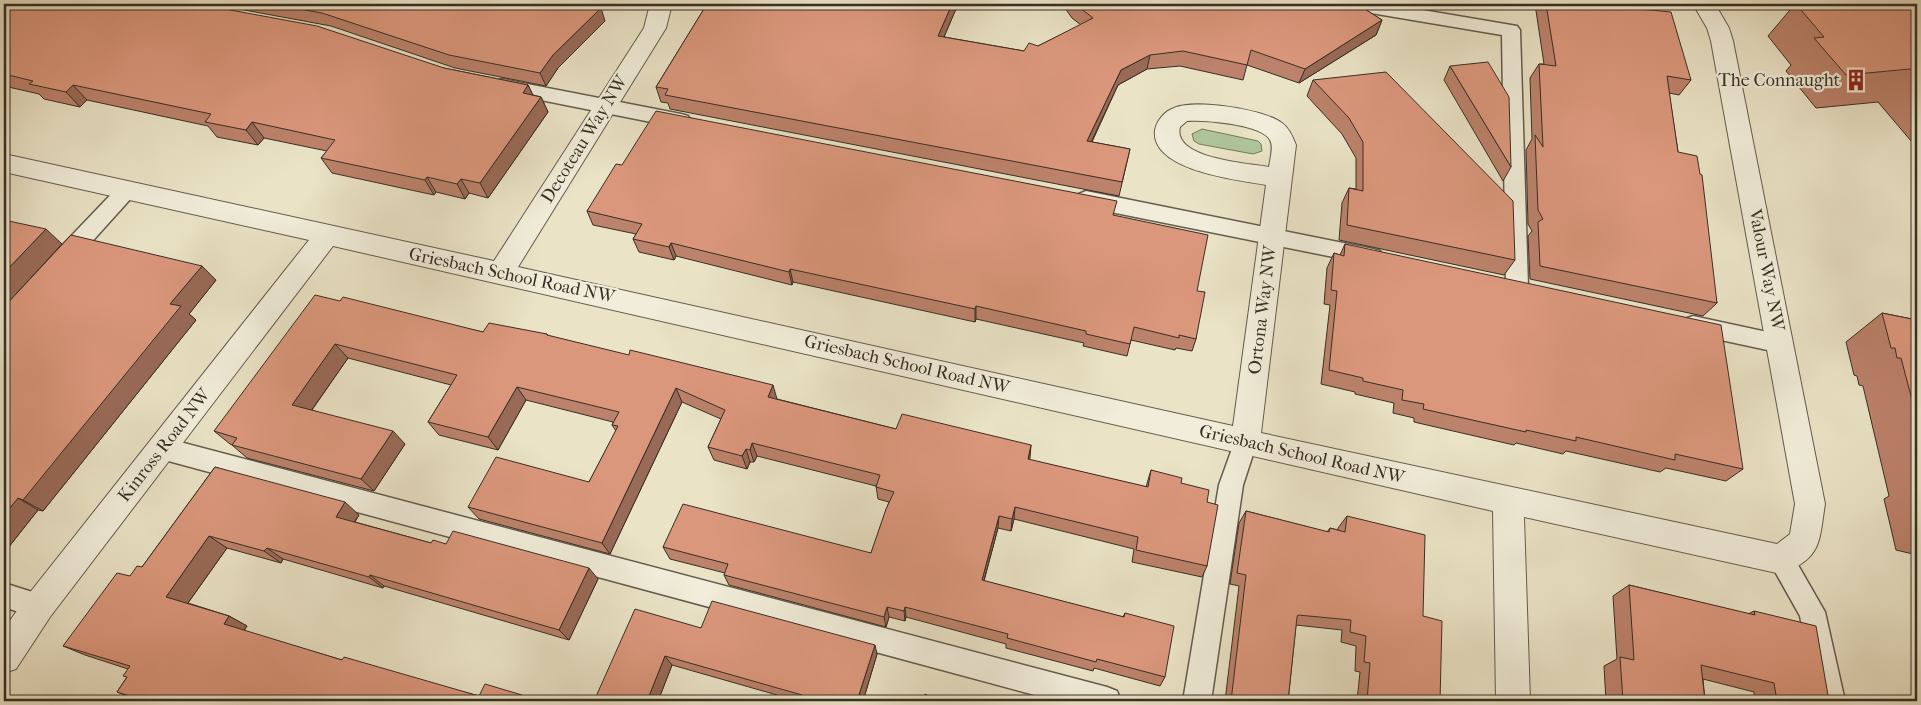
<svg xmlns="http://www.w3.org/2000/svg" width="1921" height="705" font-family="'IM FELL French Canon',serif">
  <rect width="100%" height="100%" fill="#eae3c6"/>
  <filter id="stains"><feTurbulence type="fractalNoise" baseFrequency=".004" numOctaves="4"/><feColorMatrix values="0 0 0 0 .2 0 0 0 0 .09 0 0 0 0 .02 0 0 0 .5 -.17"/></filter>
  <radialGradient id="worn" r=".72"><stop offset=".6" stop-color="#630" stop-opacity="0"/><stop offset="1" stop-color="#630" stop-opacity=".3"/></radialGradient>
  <!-- green -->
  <path fill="#b0c59a" stroke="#747a60" d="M1202,129L1258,141L1261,144L1262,151L1253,154L1199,144L1194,141L1192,134Z"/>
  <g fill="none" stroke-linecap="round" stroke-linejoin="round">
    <!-- service casing -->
    <g stroke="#645b4d" stroke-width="3">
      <path id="service" d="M162,4H203L223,8L226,12L223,16L217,18L171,10L165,8Z
        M1344,4H1387L1517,26L1520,30L1528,287L1525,293L1517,296L1509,293L1506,287L1502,35L1353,10L1347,8Z
        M502,79L681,114L688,116L691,121L688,126L681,128L495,91L493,86L495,81Z
        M127,182L134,185L137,190L134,195L70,266L62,268L54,266L51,260L54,254L120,185Z
        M1086,191L1373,249L1380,251L1384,257L1380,263L1373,265L1086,207L1079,204L1076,199L1079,194Z
        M1693,316L1781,335L1789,337L1792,344L1789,351L1781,353L1693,334L1685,331L1682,325L1685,319Z
        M1245,431L1253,435L1257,442L1243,485L1211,701H1183L1219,485L1237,435Z
        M161,437L1107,687L1117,691L1121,701H1057L161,459L153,455L149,448L153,441Z
        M1781,547L1790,551L1825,612L1845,701H1817L1800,616L1768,559L1772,551Z
        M4,583L48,597L52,606L48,615L39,619L4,607Z"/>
    </g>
    <!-- minor casing -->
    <g stroke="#645b4d" stroke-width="2">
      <path id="minor" d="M650,4H672L666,28L518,267L1233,426L1266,185C1239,180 1150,171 1155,130C1157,120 1165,111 1174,108C1195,99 1264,109 1282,123C1289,128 1293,137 1296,145L1261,433L1777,544L1790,534L1795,504L1711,41L1707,28L1693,4H1715L1729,28L1733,41L1825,504C1819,542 1822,558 1781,574L1524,517L1530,701H1496L1493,511L333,246L50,617L16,669L4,673V629L28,595L309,240L4,172V154L494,261L644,28ZM1187,121C1204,120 1261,124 1270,140C1274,147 1270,159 1269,167C1248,163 1172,159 1180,127Z"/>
    </g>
    <!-- service -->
    <use href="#service" fill="#f1edda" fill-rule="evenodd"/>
    <!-- minor -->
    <use href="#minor" fill="#f1edda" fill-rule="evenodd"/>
  </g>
  <!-- wall -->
  <path fill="#bc826b" stroke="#382e25" d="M4,4L444,68L528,85L533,95L541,97L548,112L488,198L469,193L465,199L436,192L434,195L332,173L321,158L327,151L264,138L258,145L217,137L208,126L87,100L80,107L44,99L39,94L4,86Z
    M216,4H590L605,21L558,68L546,86L455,68L331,26L217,5Z
    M707,4H958L944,37L1024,51L1038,46L1081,25L1072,18L1062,4H1357L1382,20L1376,35L1299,83L1247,65L1243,80L1180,66L1147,69L1118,85L1092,142L1130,149L1119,196L670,109L668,103L661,102L656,87Z
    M1535,4H1600L1598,5L1691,80L1679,95L1669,93L1678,152L1717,303L1703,316L1530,279L1528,236L1532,231L1528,224L1526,150L1532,139L1530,78L1539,64H1544Z
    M1795,4H1917V148L1878,102L1816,108L1786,71L1791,65L1768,36Z
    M1450,66L1511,167L1503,181L1444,80Z
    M1313,80L1515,260L1504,275L1339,240L1342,203L1349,188L1356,189V158L1342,134L1307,96Z
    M622,165L1114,215L1197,291L1196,339L1192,351L1176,348L1175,350L1131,340L1127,356L1083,346L1084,343L976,319L975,322L793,282L792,285L676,256L674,260L639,252L633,239L636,234L593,225L587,211Z
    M1345,244L1743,469L1726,481L1666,468L1660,472L1566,451L1563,454L1516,443L1514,445L1414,422V418L1393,413L1394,403L1355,394V392L1321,384L1330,305L1324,304L1327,268L1334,253L1340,255Z
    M202,266L216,280L189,314L196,320L43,511L38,510L4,553V307Z
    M340,301L483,332L547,334L548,336L777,399L896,429L1146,487L1151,470L1181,483L1207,502V566L1202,577L1132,562L1134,549L1014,519L1011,531L998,528L984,581L1123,617L1125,613L1165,677L1160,686L1094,668L1093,671L1006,648V644L906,617L905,621L889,617L886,627L729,585L724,575L725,573L670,559L663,547L871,553L889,502L878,499L876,486L757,456L754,462H750L747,469L714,460L708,447L721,419L682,402L610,554L479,519L468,507L589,482L616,431L612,425L613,422L526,400L498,450L439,435L428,422L451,385L348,358L312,410L405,444L374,491L247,458L232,445L230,444L214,431Z
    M1882,313L1917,320V555L1896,550L1884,499L1889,496L1863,386L1859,385L1857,376L1854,375L1846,342Z
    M215,467L359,515L355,522L431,543L446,544L598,579L569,640L384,586L383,588L283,559L281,563L227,548L188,603L229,616L247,626L244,631L342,660L479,696L542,701H141L117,692L127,677L128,669L85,655L63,646L130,576L142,567Z
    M1246,511L1327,532L1330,528L1338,530V528L1347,516L1423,616L1440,701H1357L1360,672L1355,671L1356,646L1341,642L1342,630L1296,625L1288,701H1225L1239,586L1230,584L1239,523Z
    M1629,585L1748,614L1754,611L1829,701H1755L1754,692L1703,679L1705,701H1606L1604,666L1617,659L1613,596Z
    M701,628L877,654L863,701H798L672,665L658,701H594Z"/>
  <!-- shaded-wall -->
  <path fill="#996a57" stroke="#382e25" d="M952,4H958L938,51V36Z
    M601,8L605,21L558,68L546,86L540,73L553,55Z
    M1382,20L1376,35L1299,83L1305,69Z
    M1150,55L1147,69L1118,85L1085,155L1087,141L1121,70Z
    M73,85L87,100L80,107L66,92Z
    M528,85L535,100L523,93Z
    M541,97L548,112L488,198L480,183Z
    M252,122L264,138L258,145L246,130Z
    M427,177L436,192L434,195L425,180Z
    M461,179L469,193L465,199L457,184Z
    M46,229L62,244L4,307V273Z
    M671,243L676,256L674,260L669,247Z
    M202,266L216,280L189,314L196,320L43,511L23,500L170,304Z
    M790,269L793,282L792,285L789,272Z
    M976,306V319L975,322V309Z
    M335,344L348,358L306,418L292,405Z
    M773,385L777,399L772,411L768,397Z
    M517,387L526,400L498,450L488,437Z
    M676,388L682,402L610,554L602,543Z
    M393,431L405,444L374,491L361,479Z
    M752,443L757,456L754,462L750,450Z
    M1031,445L1030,458L1026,472L1028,459Z
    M746,449L750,462L747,469L742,456Z
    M18,498L38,510L4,553V515Z
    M345,502L359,515L350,528L336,517Z
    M1015,507L1014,519L1011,531L1012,519Z
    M999,516L998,528L981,591L982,580Z
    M209,536L227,548L185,607L166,597Z
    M267,548L283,559L281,563L264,551Z
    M589,568L598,579L569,640L559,630Z
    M370,575L384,586L383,588L369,577Z
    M887,607L889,617L886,627L884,617Z
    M905,607L906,617L905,621L904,611Z
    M229,616L247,626L241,634L224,624Z
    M875,645L877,654L863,701H857Z
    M665,656L672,665L658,701H647Z
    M180,697L190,701H176Z"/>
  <!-- building -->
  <path fill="#db977c" stroke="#382e25" d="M4,4H168L186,8L190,4H198L317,26L444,68L528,85L523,93L541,97L480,183L461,179L457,184L427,177L425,180L321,158L335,140L252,122L246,130L205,122L211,114L73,85L66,92L29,84L33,81L4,74Z
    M271,4H589L601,8L553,55L540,73L449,55L322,13Z
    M707,4H952L938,36L1024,51L1029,43L1038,46L1093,18L1075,4H1357L1382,20L1305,69L1251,50L1247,65L1183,51L1150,55L1121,70L1087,141L1130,149L1122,182L665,95L668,89L656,87Z
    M1546,4H1588L1671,12L1691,80L1667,76L1678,152L1697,156L1700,174L1702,175L1717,303L1540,266L1538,222L1543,219L1538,210L1535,135L1543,147L1539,64L1556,66Z
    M1796,4H1917V77L1910,69L1846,75L1814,38L1824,37Z
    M1488,62L1509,97L1511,167L1450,66Z
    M1386,72L1513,201L1515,260L1347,225L1349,188L1363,191V142L1349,118L1313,80Z
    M656,111L1117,201L1113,215L1208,235L1197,291L1205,292L1196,339L1179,335V338L1134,327L1130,344L1086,334V331L976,306L975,309L790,269L789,272L671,243L669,247L633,239L642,224L587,211L616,164L622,165Z
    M4,220L46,229L4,273Z
    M71,235L202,266L170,304L181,306L23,500L18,498L4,515V307Z
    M1345,244L1721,325L1743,469L1675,454V460L1576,437V441L1526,430V432L1423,409L1424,404L1402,400L1403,390L1363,381V378L1329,370L1337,291L1331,290L1334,253L1344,256Z
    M315,295L340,301L343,297L483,332L489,323L547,334V335L629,355L630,350L773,385L768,397L896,429L902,414L1031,445L1028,459L1148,487L1151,470L1182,478L1181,483L1209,490L1207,502L1218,505L1207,566L1136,550L1138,537L1015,507L1012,519L999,516L982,580L1124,617L1125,613L1174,626L1165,677L1097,659L1096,662L1007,638L1008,634L905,607L904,611L887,607L884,617L724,575L728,564L663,547L683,504L871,553L886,509L894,492L876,487L880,475L752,443L750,450L746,449L742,456L708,447L725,410L676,388L602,543L468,507L496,457L589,482L618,426L612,425L619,412L517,387L488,437L428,422L457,375L335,344L292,405L393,431L361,479L232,445L237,438L214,431Z
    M1882,313L1917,320V419L1901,358H1897L1895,348H1891Z
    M215,467L345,502L336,517L431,543L433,540L446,544L453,531L589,568L559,630L370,575L369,577L267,548L264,551L209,536L166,597L229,616L224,624L342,660L344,657L479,696L485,684L542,701H195L180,697L176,701H146L117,692L127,677L123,676L130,666L63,646L117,573L130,576L137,566L142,567Z
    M1246,511L1329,532L1330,528L1345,532L1347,516L1425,535L1423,616L1442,621L1440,701H1367L1370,663L1364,662L1366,636L1350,632L1351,620L1298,615L1297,617L1288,701H1231L1246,575L1237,573Z
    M1629,585L1755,615L1754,611L1816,626L1829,701H1777L1774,683L1701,665L1705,701H1623L1620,657L1634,660Z
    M712,601L875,645L857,701H800L802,695L665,656L647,701H594L635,609L701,628Z
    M925,694L938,701H921Z"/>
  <!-- icons -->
  <defs>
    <g id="building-bare" transform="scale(1.725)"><path d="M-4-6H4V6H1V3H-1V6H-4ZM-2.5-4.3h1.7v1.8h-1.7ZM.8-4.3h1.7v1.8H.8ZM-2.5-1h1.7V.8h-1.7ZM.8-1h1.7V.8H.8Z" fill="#8f2418" stroke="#f1edda" stroke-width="2.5" paint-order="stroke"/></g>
  </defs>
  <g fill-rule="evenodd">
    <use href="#building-bare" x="1856" y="80"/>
  </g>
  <g text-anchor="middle" stroke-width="4.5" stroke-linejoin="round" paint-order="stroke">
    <!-- poi labels -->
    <g font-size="18" fill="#382e25" stroke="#f1edda" text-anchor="end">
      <text x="1840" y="86">The Connaught</text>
    </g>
    <!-- street labels -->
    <g font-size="18" fill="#382e25" stroke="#f1edda">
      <text transform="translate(584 139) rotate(-58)" y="6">Decoteau Way NW</text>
      <text transform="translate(1767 270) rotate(79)" y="6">Valour Way NW</text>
      <text transform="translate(512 275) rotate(12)" y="6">Griesbach School Road NW</text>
      <text transform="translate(1262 310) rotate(-83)" y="6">Ortona Way NW</text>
      <text transform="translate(907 364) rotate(13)" y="6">Griesbach School Road NW</text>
      <text transform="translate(164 445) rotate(-52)" y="6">Kinross Road NW</text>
      <text transform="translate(1302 454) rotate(13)" y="6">Griesbach School Road NW</text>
    </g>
  </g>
  <!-- margin -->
  <rect width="1921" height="705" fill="none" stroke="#eae3c6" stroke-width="20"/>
  <rect x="5" y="5" width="1911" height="695" fill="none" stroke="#382e25" stroke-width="2.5"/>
  <rect x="10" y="10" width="1901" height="685" fill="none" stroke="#382e25"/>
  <rect width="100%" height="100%" filter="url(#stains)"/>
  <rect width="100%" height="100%" fill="url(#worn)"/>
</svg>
